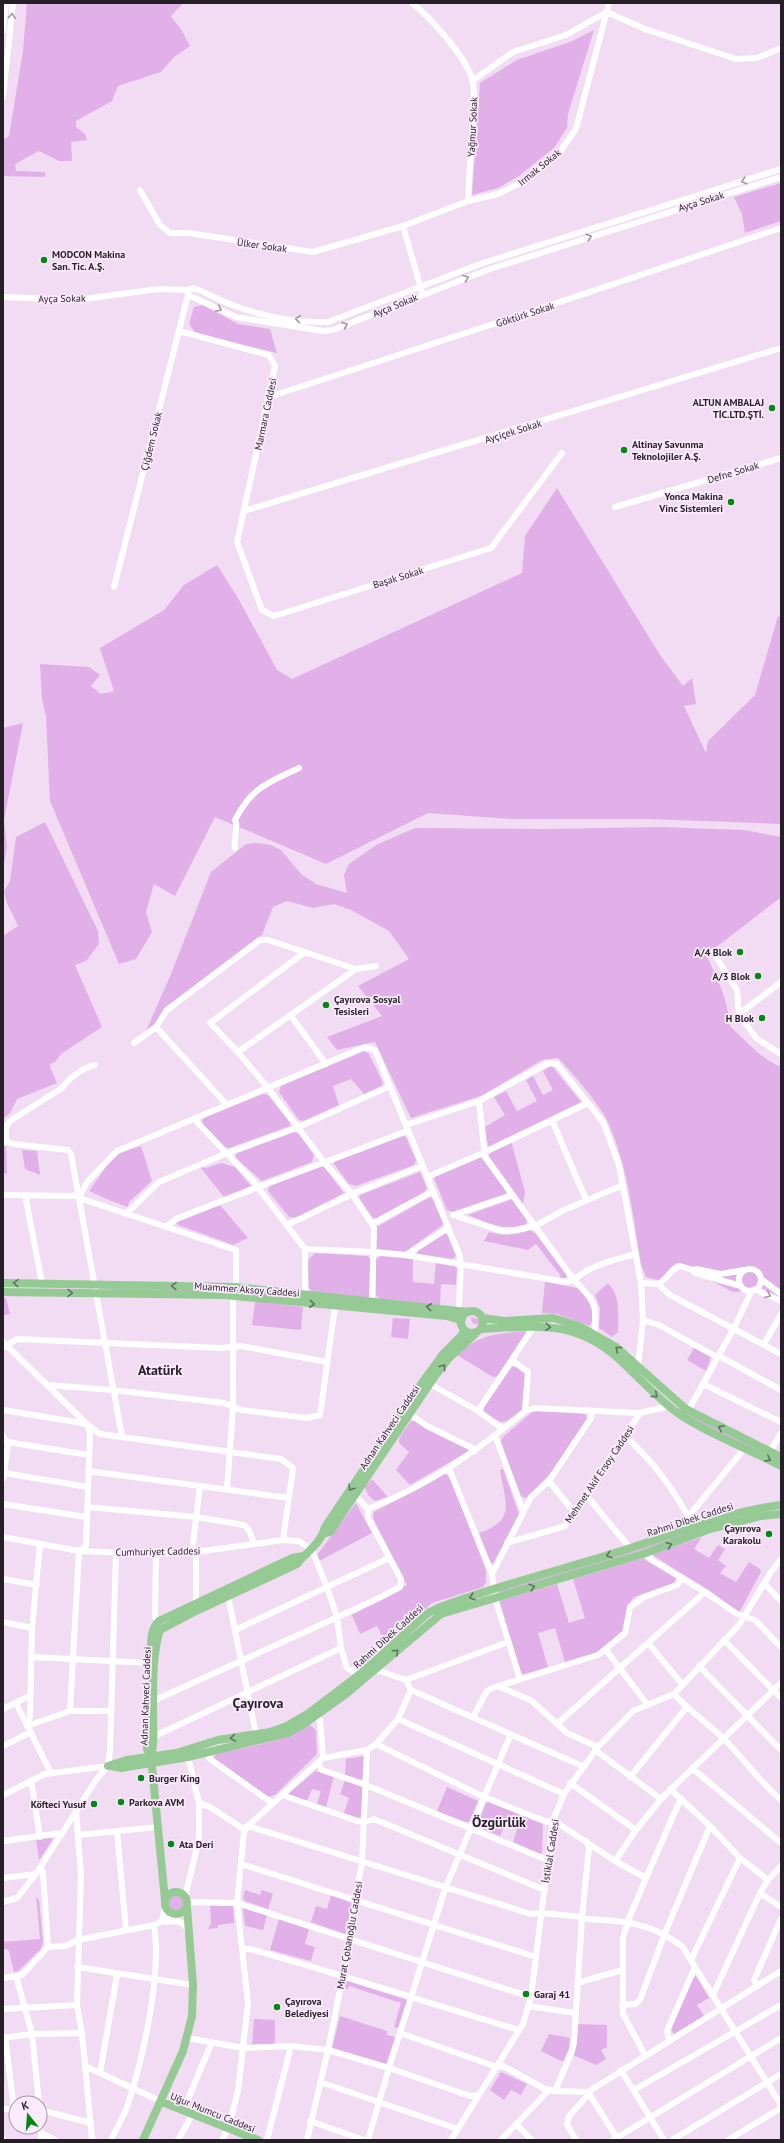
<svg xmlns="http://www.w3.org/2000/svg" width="784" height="2143" font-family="'PT Sans',sans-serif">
  <rect width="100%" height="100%" fill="#f1dcf3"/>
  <!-- green -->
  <path fill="#e1b0e8" d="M27,3H183L171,16L182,31L190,46L174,57L161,72L118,86L112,101L76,121V127L85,134L87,140L71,142L72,161H59L39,151L15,164L16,171L45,172V177L3,176V140L9,136L23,51Z
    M594,30L568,114L567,128L554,148L519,176L498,188L472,195L480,83L517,60L570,42Z
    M781,183V221L745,233L742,214L734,197Z
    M203,305L238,324L270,329L277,353L196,334L189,324L194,307Z
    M557,488L660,655L683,686L692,678L696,704L684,706L706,753L708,741L755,695L778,616L781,618V824L647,819H511L428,813L326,864L215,817L175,896L154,884L146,912L152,932L136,959L119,964L50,801L46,716L42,699L40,664L89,667L100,675L91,686L101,694L114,691L100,648L164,610L184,585L217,565L238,598L277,670L292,679L522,573L525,536Z
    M23,723L4,820L7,847L3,868V728Z
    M45,822L98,931L99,944L86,961L75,965L102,1027L61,1054L55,1062L50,1064L51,1069L57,1083L17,1099L10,1113L3,1119V936L18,926L7,903L4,892L10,881L16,837Z
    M660,827L744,830L781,837L780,898L706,955C717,977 728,1000 730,1026C745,1040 761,1059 781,1067V1297L757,1290L733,1292L677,1263L671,1267L662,1281L646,1277L641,1265C633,1216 628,1166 607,1120C599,1104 571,1071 558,1058L542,1060L481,1096L411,1118L375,1042L337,1050L327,1037L382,1016L358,986L409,959L389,931L351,910L334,904L313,908L287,901L273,907L262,935L257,938L163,1010L155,1026L146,1031L171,974L211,872L246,844L257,843L271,845L281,850L301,874L316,884L347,893L344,875L349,864L376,845L415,828L547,829Z
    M364,1051L369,1054L383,1083L382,1086L364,1094L351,1079L333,1086L339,1105L303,1121L299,1120L279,1092L281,1086Z
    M552,1066L581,1102L488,1147L485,1127L505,1115L494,1097L506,1091L517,1111L537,1101L526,1080L533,1076L543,1095L553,1090L543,1071Z
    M263,1094L268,1095L290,1123V1126L229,1148L223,1147L202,1124L203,1118Z
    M294,1132L299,1134L314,1155L312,1162L262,1181L235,1157L237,1153Z
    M403,1136L406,1137L416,1160L414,1165L356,1186L349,1184L334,1164L335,1161Z
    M511,1141L525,1192L523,1204L489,1156L490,1151Z
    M6,1146L7,1174L3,1173V1147Z
    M141,1146L152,1181L129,1202L128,1207L109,1200L89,1191L108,1164L120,1153Z
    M22,1150L37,1151L40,1175L25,1169Z
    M478,1156L483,1159L507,1192L505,1194L453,1212L447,1210L434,1178L437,1174Z
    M221,1163L235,1167L251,1186L224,1197L200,1167L206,1168Z
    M320,1166L324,1167L344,1193L296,1218L289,1217L268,1191L269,1185Z
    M420,1172L427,1188L424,1193L378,1219L373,1218L359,1198L360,1195Z
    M430,1197L433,1199L444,1224L405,1252L376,1249L377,1227Z
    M512,1199L527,1220L526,1224C504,1232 489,1223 468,1215Z
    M220,1205L248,1238L233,1245L176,1224L178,1222Z
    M529,1230L535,1233L565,1273L567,1276L565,1278L558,1279L561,1276L536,1244L528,1250L484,1241L489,1232C504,1236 514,1236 529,1230Z
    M443,1234H447L456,1256L452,1259L417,1254L418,1250Z
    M315,1253L368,1256L370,1259V1295L368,1298L312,1292L309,1288L308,1260Z
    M381,1256L413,1259V1282L434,1284L436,1262L454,1265L457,1269L456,1285L441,1284L440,1306L380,1300L376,1295V1259Z
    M545,1282L578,1288C589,1300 597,1310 590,1326L557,1314L542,1313Z
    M608,1283C621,1296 618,1315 618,1332L612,1337L599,1328L600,1308L595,1295Z
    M100,1287L231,1290L462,1313L460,1317L100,1289Z
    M3,1298H6L10,1314L3,1315Z
    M255,1301L303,1307L301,1330L252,1325Z
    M471,1317L481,1320L482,1323L479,1325L472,1323Z
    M393,1318L410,1319L408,1339L391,1337Z
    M525,1331L527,1333L499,1376L493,1377L457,1355C479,1334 496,1334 525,1331Z
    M694,1348L711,1357L706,1371L687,1360Z
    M512,1367H518L525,1373L522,1410C502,1425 505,1426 484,1412V1407Z
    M678,1407L781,1460V1463L703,1424L677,1409Z
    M537,1411L585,1414L587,1419L550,1474L526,1498L521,1496L500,1442L503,1437L532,1412Z
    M411,1421H415L468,1449L469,1451L410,1485L396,1470L409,1452L399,1443V1438Z
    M503,1469L519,1514L493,1564L490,1562L479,1533C517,1520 505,1503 500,1470Z
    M445,1474L450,1477L486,1570V1582L483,1587L432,1603L397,1635L385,1642L377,1626L360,1634L352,1615L407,1585L373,1518L374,1512Z
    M372,1479L387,1496V1497L375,1501L368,1495L365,1487Z
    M356,1503L372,1533L319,1561L317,1555Z
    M756,1512V1514L501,1594L500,1591L655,1544L697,1528Z
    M702,1537L694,1549L709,1558L718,1545L725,1549L718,1560L726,1566L720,1573L736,1582L749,1562L760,1569L761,1572L740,1611H736L710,1591L654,1556V1554Z
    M643,1558L676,1578L674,1583L634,1597L628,1605L623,1630L606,1646L595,1653L565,1662L555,1628L538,1633L548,1667L521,1675L499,1601L557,1584L569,1623L585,1618L573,1579Z
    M310,1725L316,1730L317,1754L275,1795L267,1797L214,1758L216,1754C250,1746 279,1743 310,1725Z
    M365,1756V1778L360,1780L345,1775L346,1759Z
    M315,1771L334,1776L326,1807L317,1804L321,1791L312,1789L307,1801L288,1794Z
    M345,1780L362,1786V1817L359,1818L344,1813L349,1798L340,1794Z
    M447,1787L478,1801L469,1822H466L437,1811Z
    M489,1802L543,1824L542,1853L540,1854L513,1842L517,1829L505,1825L500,1836L479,1827L478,1824L486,1803Z
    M50,1838L53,1839L39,1860L36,1839Z
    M245,1890L260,1895L262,1890L273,1894L268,1909L245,1901L243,1898Z
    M331,1895L352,1903L348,1932L345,1934L311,1922L316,1906L327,1909Z
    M169 1903a7 7 0 1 1 14 0a7 7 0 1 1-14 0Z
    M36,1897L39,1900L43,1941L41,1949L18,1971L14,1972L9,1951L3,1947V1942L40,1939Z
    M210,1906H233L234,1923L218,1925V1928L208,1929L211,1923Z
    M243,1908L267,1915L263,1930L245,1926Z
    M279,1919L309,1929L305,1944L315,1947L311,1961L270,1950Z
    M696,1976L709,1998L697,2005L704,2016L674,2034L671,2029L693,1978Z
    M347,1981L407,2000L398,2028L394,2027L401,2003L349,1986L348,1989L344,1988Z
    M340,2016L387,2031V2035L395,2037L386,2065L332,2048Z
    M254,2019L275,2020V2044L252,2045Z
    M577,2024L607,2025V2047L601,2050L606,2059L596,2065L573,2055Z
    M549,2034L570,2038L569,2048L563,2062L541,2051Z
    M501,2072L527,2084L521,2095L511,2090L504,2100L490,2090Z"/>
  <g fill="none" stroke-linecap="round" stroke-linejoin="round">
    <!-- minor -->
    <path stroke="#fff" stroke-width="6" d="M412,3C431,18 468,59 473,82C476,101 473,119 472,137C470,159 469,180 468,201
      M607,12L645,29L736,59L757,58L781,48
      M3,31L6,3
      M472,81L513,52L566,35L607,12
      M3,97L13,3
      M140,190L160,225L170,233H189L313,252L403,226L468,201L498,194L522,182L559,153L576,129L609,3
      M403,226L422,292
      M187,290L188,295L236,317L323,331L333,330L490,269L781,177
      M3,297L77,300L158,289L187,290L193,288C208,293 222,302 238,307C265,317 299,323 328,322L480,264L781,169
      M179,331L269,355L275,366L237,542L262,610L274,616L491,548L562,453
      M269,397L518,316L781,228
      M615,507L781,458
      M244,511L781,348
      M114,587L188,295
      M235,848C233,839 239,826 235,820C252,787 268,783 299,768
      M305,952L210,1023L238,1052L268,1088L324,1162L352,1194L372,1224L374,1229L372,1301
      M713,952L737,990L739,1014
      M781,982L739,1014L756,1038L781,1054
      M291,1016L326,1064
      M156,1027L227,1105
      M134,1043L156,1027L167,1010L260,940H268L356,969
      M238,1052L356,969L376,966
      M479,1101L485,1157L574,1280C596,1303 596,1303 595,1333
      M194,1119L258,1186L262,1193L305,1249V1294
      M552,1120L586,1200
      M406,1125L479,1101L548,1063L557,1064L603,1122L619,1165L641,1283L643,1320L638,1367
      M6,1141L13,1144L68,1150L71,1154L122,1437
      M4,1142L6,1141V1127L10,1121L62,1088C68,1079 84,1067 95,1065
      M427,1177L481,1154L588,1103
      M3,1195L69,1196L78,1195
      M28,1195L26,1200L42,1283
      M79,1198L87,1182L117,1151L365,1047L375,1050L459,1254L461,1264L459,1305L457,1310
      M79,1198L236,1250V1287
      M127,1213L159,1182L225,1154L299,1127L390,1086
      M453,1215L502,1231L516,1230L535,1226L564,1210L623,1185
      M453,1215L513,1195
      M372,1224L433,1191
      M287,1225L352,1194L422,1166
      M167,1226L176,1219C253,1188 330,1161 407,1131
      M305,1249L373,1252L406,1255L567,1282C576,1280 580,1274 588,1270C603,1262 620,1258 636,1254
      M406,1255L448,1228
      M739 1280a11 11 0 1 1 22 0a11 11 0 1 1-22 0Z
      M693,1270L696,1269L721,1274L744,1270
      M761,1279L781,1294
      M641,1283L658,1284L670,1295L781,1354
      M658,1284C667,1280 671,1268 680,1266L693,1270L695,1273L741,1286
      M755,1289L781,1301
      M643,1320L659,1325L715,1356H719L781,1390
      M3,1342L88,1425L90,1435L86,1546L79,1551L70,1711
      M764,1344L781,1314
      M4,1347L17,1339L221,1348L241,1346L327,1362
      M513,1361L528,1372L525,1411
      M430,1384L478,1411L503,1429
      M703,1384L781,1422
      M47,1385L113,1390L224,1403L241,1410L307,1418L320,1415L335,1307
      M3,1410L76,1422L88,1425L100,1434L281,1459L293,1468L283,1540
      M478,1411L534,1326
      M688,1411L734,1328L752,1290
      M410,1414L427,1426L472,1448L475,1451
      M495,1435L523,1511
      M3,1436L8,1445L3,1479
      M625,1436C654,1462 676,1492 693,1526
      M7,1442L89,1455
      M770,1452L781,1433
      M449,1469L492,1574
      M88,1471L289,1498
      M4,1473L88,1487
      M549,1481L574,1512
      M227,1489L233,1407V1296
      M586,1495L630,1548
      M3,1504L86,1517
      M87,1507L196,1517L244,1525L249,1530L254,1544
      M368,1509C426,1487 477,1451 525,1411L534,1408L640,1413L669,1406
      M688,1517L740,1454L743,1447
      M3,1537L79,1551L156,1554L196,1552L283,1540L299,1541L312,1550L327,1587L337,1617L341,1648L347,1668L352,1671L370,1656L387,1646
      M507,1543L565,1526L640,1413
      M192,1552L200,1486
      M646,1553L650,1559L705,1592L737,1614L755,1620L781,1647
      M156,1554L155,1616L157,1623
      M3,1579L37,1585
      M764,1583L781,1601
      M228,1596L256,1734
      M196,1604V1552
      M3,1622L32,1628
      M235,1630L389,1558
      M724,1640L781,1698
      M648,1643L682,1684
      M606,1650L647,1704
      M32,1657L150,1663
      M699,1666L781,1750
      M377,1670L406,1680
      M520,1679L495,1598L492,1574L531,1497L549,1481L591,1418L592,1411
      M406,1680L508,1642
      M498,1686L532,1701L567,1733L598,1747
      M411,1690L582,1766
      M674,1694C689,1711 708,1723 724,1739C744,1759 760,1782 781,1800
      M153,1701L375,1600L400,1587L401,1579L368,1518V1509L355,1495
      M16,1703L51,1773
      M3,1709L31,1695
      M315,1717L320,1720L323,1758
      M473,1717L487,1691L492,1688L598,1655L625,1633L630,1607L644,1597L677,1585L682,1578
      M398,1719L564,1794
      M557,1724L705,1592
      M27,1726L30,1716L32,1628L40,1544
      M27,1726L70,1711H112
      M153,1737L341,1648
      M376,1744L484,1797L547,1822L553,1820L615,1861L646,1878
      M3,1746L31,1732
      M595,1750L661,1799
      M206,1753L210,1759L272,1803
      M318,1763L322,1770L366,1785L547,1860
      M692,1768L781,1843
      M630,1777L686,1708
      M31,1780L40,1837
      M570,1783L636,1830
      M670,1789L710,1826L740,1858L768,1880
      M3,1795L45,1774L108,1766
      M282,1795L357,1821L364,1822L374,1819L545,1890
      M199,1803L210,1807L242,1828L248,1826L531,1914L542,1913L582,1917L585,1919C624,1921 649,1922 682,1946L781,2105
      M76,1811L81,1875L77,2005L82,2033L92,2140
      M117,1831L126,1930
      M78,1835L157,1827
      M3,1841L62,1833
      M615,1861L636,1830L661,1799L781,1683
      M241,1864L536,1957
      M3,1878L36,1874
      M760,1893L781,1907
      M185,1897L199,1839V1803L188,1757
      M3,1902L17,1898L36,1874L96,1780L108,1766L110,1751L116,1552
      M188,1902L237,1903L531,1997
      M162,1921L165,1907
      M166,1922L177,1921L184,1924L188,1931
      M48,1947L66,1946L78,1940L154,1925L177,1915
      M243,1949H250C340,1974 429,2003 519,2030
      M691,1960L740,1858
      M77,1967L193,1985
      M16,1976L32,2034L39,2103
      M3,1978L22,1975L48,1947L43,1872L40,1868
      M577,1983L622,1970
      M758,1986L754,1980L781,1919
      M713,1995L760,1893L768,1880L781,1866
      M622,2005L635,2004L640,2000L665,1933L710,1826
      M528,2006L575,2013
      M3,2009L77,2005
      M400,2033L497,2067L503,2066L545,2089L555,2091L572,2051L574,2042L582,1917L589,1847L586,1841
      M5,2037L14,2109
      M3,2038L32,2034L82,2033
      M187,2038L244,2048L291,2046L328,2050L389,2068L470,2096L479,2095
      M669,2040L667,2031L695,1967
      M645,2055L623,2014V1938L628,1921L646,1878L681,1798
      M85,2066L162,2102
      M621,2070L664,2140
      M100,2073L117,1975
      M320,2082L458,2129
      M634,2090L781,2005
      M555,2091L588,2092L781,1971
      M588,2092L617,2138
      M3,2109H16
      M40,2110L91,2123
      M183,2111L212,2042
      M40,2115L41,2140
      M310,2121L364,2140
      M516,2124L532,2140
      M41,2133L55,2140
      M3,2139V2140
      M111,2140C116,2129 123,2118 127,2107C143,2059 162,1975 154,1925
      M178,2140L192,2115
      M222,2140L228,2129L238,2091L248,2003L237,1903L244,1832L248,1826L323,1758L367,1750L376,1744L398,1719L411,1690L406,1680
      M267,2140L291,2046
      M307,2140L328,2050L349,1945L348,1939L362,1863L367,1750
      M368,2140L389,2068L445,1889L511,1734
      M451,2140L523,2024L531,1997L553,1820L564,1794L598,1747L633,1711L674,1694L739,1625L771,1572L781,1559
      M501,2140L549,2090
      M576,2140L567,2124L569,2116L589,2094
      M613,2140L781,2038
      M672,2140L781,2074
      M728,2140L781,2108"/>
    <!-- major -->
    <path stroke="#95ca95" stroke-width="8" d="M3,1283L236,1287L468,1312
      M3,1292L224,1295L447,1316L460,1320L461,1324
      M461 1322a11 11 0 1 1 22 0a11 11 0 1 1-22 0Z
      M483,1318L504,1321L553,1318L579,1326L616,1347L686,1409L781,1457
      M482,1329C537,1326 576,1319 621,1361C639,1378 656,1396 676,1412C708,1434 747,1448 781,1466
      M323,1534L330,1532L435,1376L449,1358L475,1334
      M151,1654C151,1643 150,1629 159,1621L292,1558L304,1556
      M148,1706L147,1749L151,1756
      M108,1766L127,1760L176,1753L218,1740L270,1732L287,1726L309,1713L359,1675L428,1613L438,1608C498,1585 562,1570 624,1550C676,1534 726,1512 781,1505
      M111,1766L121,1768L188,1757L288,1733L304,1724L346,1694L441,1614L646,1553L707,1530L761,1516L781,1514
      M165 1903a11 11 0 1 1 22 0a11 11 0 1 1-22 0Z
      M165,1900L151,1756C155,1744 153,1730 153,1716C153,1691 152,1654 160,1630L196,1611L297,1564C307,1551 321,1544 325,1527L424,1380L443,1354L462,1335L464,1330
      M162,2102L258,2140
      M143,2140L183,2051L192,2016L193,1985L187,1907"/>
  </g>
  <!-- one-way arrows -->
  <defs><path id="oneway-chevron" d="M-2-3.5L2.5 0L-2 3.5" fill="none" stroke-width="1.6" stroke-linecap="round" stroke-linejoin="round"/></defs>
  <g stroke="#9d9a9e">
    <use href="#oneway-chevron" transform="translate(12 16) rotate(-84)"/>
    <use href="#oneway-chevron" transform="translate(744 181) rotate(163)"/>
    <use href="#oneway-chevron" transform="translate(589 237) rotate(-17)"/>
    <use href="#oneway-chevron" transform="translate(466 278) rotate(-21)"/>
    <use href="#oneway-chevron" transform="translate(219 309) rotate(25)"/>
    <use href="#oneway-chevron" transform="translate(298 319) rotate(-172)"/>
    <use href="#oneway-chevron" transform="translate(345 325) rotate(-22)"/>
    <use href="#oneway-chevron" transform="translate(768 1295) rotate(22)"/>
  </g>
  <g stroke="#5e745e">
    <use href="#oneway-chevron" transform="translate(16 1283) rotate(-179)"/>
    <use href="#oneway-chevron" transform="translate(174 1286) rotate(-179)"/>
    <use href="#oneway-chevron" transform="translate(70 1293) rotate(1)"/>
    <use href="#oneway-chevron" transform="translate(312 1304) rotate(6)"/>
    <use href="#oneway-chevron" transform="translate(429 1307) rotate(-174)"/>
    <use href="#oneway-chevron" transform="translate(548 1327) rotate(5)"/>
    <use href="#oneway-chevron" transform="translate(618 1349) rotate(-141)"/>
    <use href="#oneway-chevron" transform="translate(443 1367) rotate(-52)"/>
    <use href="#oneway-chevron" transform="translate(655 1395) rotate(40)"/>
    <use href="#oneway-chevron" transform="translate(721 1428) rotate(-154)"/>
    <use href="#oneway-chevron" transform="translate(768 1459) rotate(27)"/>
    <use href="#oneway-chevron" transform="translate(351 1488) rotate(124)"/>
    <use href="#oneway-chevron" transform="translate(669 1545) rotate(-21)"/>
    <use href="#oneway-chevron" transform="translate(609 1555) rotate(163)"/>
    <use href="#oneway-chevron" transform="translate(532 1587) rotate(-17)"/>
    <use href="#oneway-chevron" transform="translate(472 1597) rotate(163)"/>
    <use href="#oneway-chevron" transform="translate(396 1652) rotate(-42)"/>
    <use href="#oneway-chevron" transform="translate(233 1738) rotate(171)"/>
  </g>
  <!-- markers -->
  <g fill="#018913" stroke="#fcebfd" stroke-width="1.5">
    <circle cx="44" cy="260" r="4"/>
    <circle cx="772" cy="408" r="4"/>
    <circle cx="624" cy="450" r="4"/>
    <circle cx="731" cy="502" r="4"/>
    <circle cx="740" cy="952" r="4"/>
    <circle cx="758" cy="976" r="4"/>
    <circle cx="326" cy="1005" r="4"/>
    <circle cx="762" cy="1018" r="4"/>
    <circle cx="769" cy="1534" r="4"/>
    <circle cx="141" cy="1778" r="4"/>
    <circle cx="121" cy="1802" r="4"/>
    <circle cx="94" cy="1804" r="4"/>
    <circle cx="171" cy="1844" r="4"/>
    <circle cx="526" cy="1994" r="4"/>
    <circle cx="277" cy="2007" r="4"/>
  </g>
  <g text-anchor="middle" stroke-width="3.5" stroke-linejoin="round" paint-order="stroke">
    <!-- street labels -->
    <g font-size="10" fill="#261f27" stroke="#fcebfd">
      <text transform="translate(472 127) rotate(-87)" y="4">Yağmur Sokak</text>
      <text transform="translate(539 167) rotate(-39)" y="4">Irmak Sokak</text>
      <text transform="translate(701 201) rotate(-17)" y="4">Ayça Sokak</text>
      <text transform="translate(262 245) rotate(8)" y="4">Ülker Sokak</text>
      <text transform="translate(62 298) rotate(-1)" y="4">Ayça Sokak</text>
      <text transform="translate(395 305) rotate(-22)" y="4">Ayça Sokak</text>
      <text transform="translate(525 314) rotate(-18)" y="4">Göktürk Sokak</text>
      <text transform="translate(265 414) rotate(-78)" y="4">Marmara Caddesi</text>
      <text transform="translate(513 431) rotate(-17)" y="4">Ayçiçek Sokak</text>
      <text transform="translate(151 441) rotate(-76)" y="4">Çiğdem Sokak</text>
      <text transform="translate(733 472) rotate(-17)" y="4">Defne Sokak</text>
      <text transform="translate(398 577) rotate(-17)" y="4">Başak Sokak</text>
      <text transform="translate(247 1289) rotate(4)" y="4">Muammer Aksoy Caddesi</text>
      <text transform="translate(389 1427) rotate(-56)" y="4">Adnan Kahveci Caddesi</text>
      <text transform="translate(599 1474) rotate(-56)" y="4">Mehmet Akif Ersoy Caddesi</text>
      <text transform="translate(690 1519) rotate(-18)" y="4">Rahmi Dibek Caddesi</text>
      <text transform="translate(158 1551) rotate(-1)" y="4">Cumhuriyet Caddesi</text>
      <text transform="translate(388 1636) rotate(-42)" y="4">Rahmi Dibek Caddesi</text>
      <text transform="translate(145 1696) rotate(-88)" y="4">Adnan Kahveci Caddesi</text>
      <text transform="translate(550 1851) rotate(-81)" y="4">İstiklal Caddesi</text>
      <text transform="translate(349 1935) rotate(-80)" y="4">Murat Çobanoğlu Caddesi</text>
      <text transform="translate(213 2112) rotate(22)" y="4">Uğur Mumcu Caddesi</text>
    </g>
    <!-- poi labels -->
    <g font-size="10" font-weight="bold" fill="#261f27" stroke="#fcebfd" text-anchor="start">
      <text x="52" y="258">MODCON Makina<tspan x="52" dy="12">San. Tic. A.Ş.</tspan></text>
      <text x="764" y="406" text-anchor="end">ALTUN AMBALAJ<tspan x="764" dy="12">TİC.LTD.ŞTİ.</tspan></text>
      <text x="632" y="448">Altinay Savunma<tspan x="632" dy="12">Teknolojiler A.Ş.</tspan></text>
      <text x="723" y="500" text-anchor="end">Yonca Makina<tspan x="723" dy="12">Vinc Sistemleri</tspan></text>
      <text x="732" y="956" text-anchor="end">A/4 Blok</text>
      <text x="750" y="980" text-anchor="end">A/3 Blok</text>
      <text x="334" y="1003">Çayırova Sosyal<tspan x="334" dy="12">Tesisleri</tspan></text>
      <text x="754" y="1022" text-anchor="end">H Blok</text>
      <text x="761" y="1532" text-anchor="end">Çayırova<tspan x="761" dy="12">Karakolu</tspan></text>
      <text x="149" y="1782">Burger King</text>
      <text x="129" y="1806">Parkova AVM</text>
      <text x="86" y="1808" text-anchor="end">Köfteci Yusuf</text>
      <text x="179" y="1848">Ata Deri</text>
      <text x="534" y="1998">Garaj 41</text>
      <text x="285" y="2005">Çayırova<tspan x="285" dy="12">Belediyesi</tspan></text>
    </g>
    <!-- district labels -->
    <g font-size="14" font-weight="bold" fill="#261f27" stroke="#fcebfd">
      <text x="160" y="1375">Atatürk</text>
      <text x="258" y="1708">Çayırova</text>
      <text x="499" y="1827">Özgürlük</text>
    </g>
  </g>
  <!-- border -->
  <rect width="784" height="2143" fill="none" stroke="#261f27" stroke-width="8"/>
  <!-- north arrow -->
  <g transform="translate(28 2115) rotate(343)"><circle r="19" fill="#fcebfd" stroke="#a699a7"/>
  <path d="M0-3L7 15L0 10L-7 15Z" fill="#018913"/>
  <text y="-6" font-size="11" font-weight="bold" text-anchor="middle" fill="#261f27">K</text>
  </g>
</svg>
